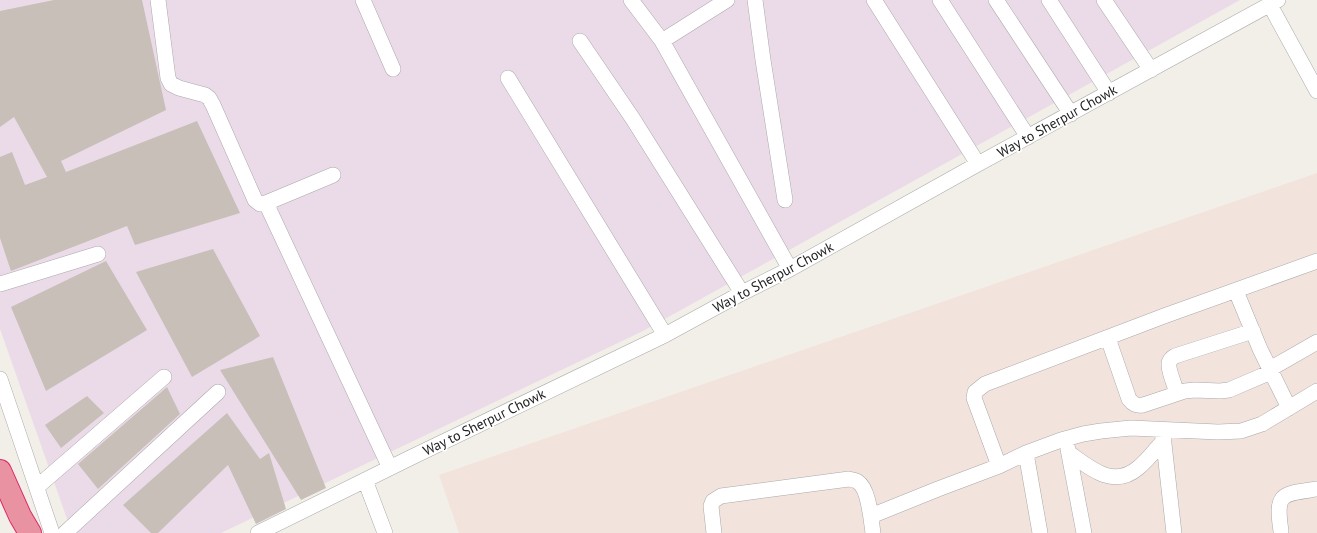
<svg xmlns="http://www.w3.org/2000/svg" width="1317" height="533" font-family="'PT Sans',sans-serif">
  <rect width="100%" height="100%" fill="#f2efe9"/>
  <!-- industrial -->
  <path fill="#ebdbe8" d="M0,0H1240L643,331L221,533H72L0,329Z"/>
  <!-- military -->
  <path fill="#f3e3dd" d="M1317,173V533H459L439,475Z"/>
  <!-- building -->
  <path fill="#c7bfb8" d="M54,0H142L166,110L61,161L66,172L197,121L240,213L135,245L127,226L11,271L0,238V157L12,152L25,185L47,177L14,117L0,127V11Z
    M213,249L260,336L192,377L136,272Z
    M106,261L147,330L46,391L11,307Z
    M273,357L326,488L301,500L220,370Z
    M167,387L180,414L98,489L78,464Z
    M87,396L104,413L61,448L45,425Z
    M227,413L260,459L269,453L286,509L256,524L228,465L158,533H151L123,505Z"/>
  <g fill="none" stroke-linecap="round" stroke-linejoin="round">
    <!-- minor casing -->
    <g stroke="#a9a9a9" stroke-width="16">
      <path id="minor" d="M158,0L168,78L171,84L179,88L205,95L209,98L213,105L255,200L260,204L266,203L333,175
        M363,0L393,69
        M631,0L662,41L790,269
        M755,0L763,60L785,200
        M874,0L978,164
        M940,0L1028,137
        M996,0L1071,114
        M1049,0L1109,93
        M1104,0L1151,70
        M1270,5L1317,91
        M580,41L633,119L742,293
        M662,41L727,0
        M508,78L665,335
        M266,203L390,468
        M0,284L98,254
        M1236,291L1260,349L1289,408
        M1108,338L1129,399C1133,404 1136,406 1143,405L1185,391L1195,390L1220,391L1229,390L1271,372
        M1270,369L1317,342
        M0,379L52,533
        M1177,393C1175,386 1168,370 1169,364C1169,360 1172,358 1175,356L1253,331
        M1163,435L1174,533
        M1068,449L1084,533
        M1026,453L1040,533
        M1069,453C1090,468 1113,489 1138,468C1148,460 1156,449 1164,440
        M999,466L974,398L975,392L985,384L1164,316L1317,261
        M365,480L385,533
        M37,487L164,377
        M871,516L938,489L999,466L1026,453L1061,440L1083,434L1101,431L1131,428L1218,432L1241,431L1262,424L1317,391
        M1281,531C1275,492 1282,494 1317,489
        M65,533L218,392
        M258,533L412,457L665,335L742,293L790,269L978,164L1278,0
        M714,533L711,506L713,501L721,496L849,479C852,480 856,480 858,482C869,489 871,520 873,533"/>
    </g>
    <!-- highway casing -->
    <g stroke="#dc2a67" stroke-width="24">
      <path id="highway" d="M0,471L20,516L30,533"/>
    </g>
    <!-- minor -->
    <use href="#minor" stroke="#fff" stroke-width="15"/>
    <!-- highway -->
    <use href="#highway" stroke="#e892a2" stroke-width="22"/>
  </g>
  <g text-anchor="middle" stroke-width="3.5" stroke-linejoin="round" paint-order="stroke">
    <!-- street labels -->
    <g font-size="14" fill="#222" stroke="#fff">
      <text transform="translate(1057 121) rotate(-29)" y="5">Way to Sherpur Chowk</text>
      <text transform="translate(773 277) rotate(-28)" y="5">Way to Sherpur Chowk</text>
      <text transform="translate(484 422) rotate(-26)" y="5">Way to Sherpur Chowk</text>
    </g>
  </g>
</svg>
